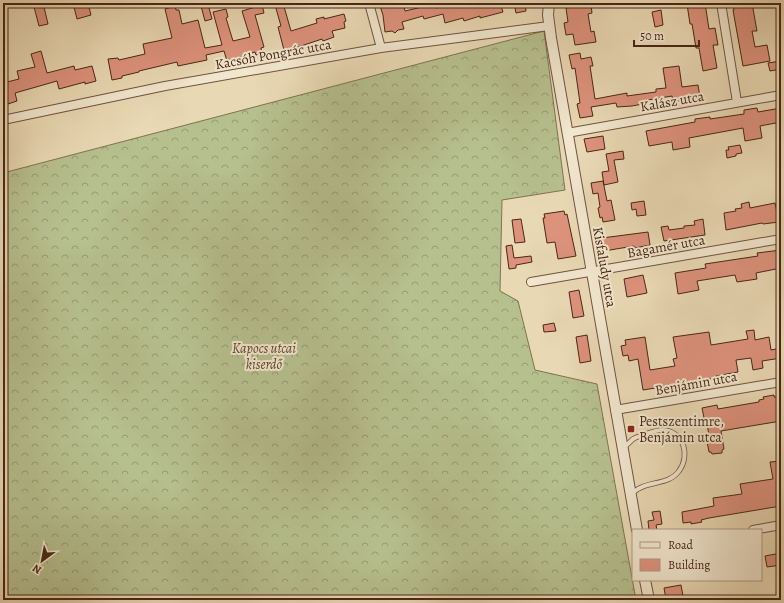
<svg xmlns="http://www.w3.org/2000/svg" width="784" height="603" font-family="Alegreya,serif">
  <defs>
    <pattern id="forest-crowns" width="20" height="18" patternUnits="userSpaceOnUse"><rect width="20" height="18" fill="#b6bf8e"/><path d="M2 6a3 3 0 1 1 6 0M12 15a3 3 0 1 1 6 0" fill="none" stroke="#969b73"/></pattern>
  </defs>
  <rect width="100%" height="100%" fill="#e9d8b4"/>
  <filter id="stains"><feTurbulence type="fractalNoise" baseFrequency=".005" numOctaves="4"/><feColorMatrix values="0 0 0 0 .2 0 0 0 0 .09 0 0 0 0 .02 0 0 0 .5 -.17"/></filter>
  <radialGradient id="worn" r=".72"><stop offset=".6" stop-color="#630" stop-opacity="0"/><stop offset="1" stop-color="#630" stop-opacity=".3"/></radialGradient>
  <!-- forest -->
  <path fill="url(#forest-crowns)" stroke="#807252" d="M544,31L565,190L502,200L500,291L518,301L535,370L597,384L636,600H3V173Z"/>
  <!-- building -->
  <path fill="#dd927c" stroke="#492616" d="M33,3H41L42,8L44,7L48,24L39,26Z
    M73,3H88L91,15L77,19Z
    M283,3L291,31L317,23L316,19L324,17V19L344,14L346,21L344,22L345,28L332,31L334,37L323,41L322,39L301,46L284,50L278,27L281,26L275,5Z
    M379,3H403L405,11L435,4L436,8L456,3H470L471,5L479,3H488L489,7L500,3L503,12L480,18V16L464,21L463,18L445,23L443,14L424,19L423,16L402,22L404,29L398,30L395,33L392,31L385,32L383,15Z
    M514,3H525L526,11L516,13Z
    M695,3H705L709,29L715,28L718,45H713L717,68L703,71L699,48H696L692,24H690L687,4Z
    M733,3H752L757,31H752L755,47L767,45L770,61L743,66L733,10H734Z
    M208,4L212,19L205,21L201,6Z
    M262,5L264,13L255,15L264,47L261,48L262,53L256,55L255,52L227,61L224,51L206,55L207,60L178,66L177,62L139,71V72L122,76V78L112,80L108,59L118,58L119,60L145,54L143,44L172,38L165,9L175,6L176,10H179L182,24L198,20L205,48L222,45L213,12L226,9L228,17L226,18L233,41L250,37L242,11Z
    M591,5L592,13L588,14L591,32L594,31L596,42L575,45L573,34L566,35L564,23L568,22L566,8Z
    M661,10L663,25L655,27L652,12Z
    M41,51L47,73L74,66L75,70L92,66L96,81L85,84V82L59,89L57,81L15,93L17,101L8,104L3,83L19,79L17,71L35,67L31,54Z
    M580,53L581,59L591,57L593,66H590L595,99L627,93V96L656,92V89L666,88L663,68L679,66L682,87L698,85L700,97L673,102L672,96L648,100V103L632,106L617,107L616,103L591,107L593,116L580,118L577,104L580,103L575,68L572,69L569,55Z
    M781,61V69L770,71L768,63Z
    M757,108L758,112L781,108V122L760,126L762,138L745,141L743,128L689,138L690,147L673,150L672,142L649,146L646,131L695,122V119L710,117V119L744,114V110Z
    M603,136L605,149L587,152L584,139Z
    M740,145L742,153L736,154V156L727,158L726,150H729L728,147Z
    M623,151L624,159L614,160L618,182L604,185L602,172L609,171L606,154Z
    M603,181L607,201L611,200L615,220L603,222L602,217L600,218L598,208L600,207L598,193L593,194L591,183Z
    M644,201L646,215L637,216L636,209L632,210L631,203Z
    M749,202L750,208L775,203L779,222L763,224L762,223L726,230L724,213L736,211L735,209L742,208L741,204Z
    M564,211L565,215L567,214L576,256L558,259L555,242L547,243L543,218H545L544,214Z
    M521,219L525,242L515,243L512,220Z
    M703,219L705,235L664,241L661,227L668,226L669,230L684,228V226L695,225L694,221Z
    M648,232L650,245L635,248L634,246L604,251L602,238Z
    M512,245L514,258L531,256L532,262L516,265V268L509,269L506,246Z
    M781,250V268L756,273L757,279L737,282L735,275L697,281L699,290L678,294L675,273L706,268L705,264L758,256L757,253Z
    M643,275L647,293L627,297L624,279Z
    M579,290L584,316L573,318L569,292Z
    M554,323L556,331L544,332L543,325Z
    M754,330L755,340L769,337L771,350L781,348V358L762,361L763,368L753,370L751,358L736,360L738,372L716,376L717,378L643,390L638,359L629,361L628,355L623,356L621,346L626,345L625,340L645,337L650,370L675,366L673,359L677,358L673,337L709,332L711,345L748,339L746,331Z
    M587,335L591,361L580,363L576,337Z
    M774,395V397H779L780,402H781V421L721,431L724,449L722,450V453L712,454L711,452H709L706,436H709L707,423H705L702,408L717,405L718,409L759,402V400L764,399L763,397Z
    M781,461V506L709,518L701,520L702,522L691,524V522L683,523L682,512L714,506L713,498L742,494L740,484L773,479L770,462Z
    M660,511L662,524L656,525L657,530H649L648,521L654,520L652,512Z
    M781,553V565L767,567L765,556Z
    M681,585L683,596L666,599L664,588Z"/>
  <g fill="none" stroke-linecap="round" stroke-linejoin="round">
    <!-- service casing -->
    <g stroke="#71523e" stroke-width="5.5">
      <path id="service" d="M624,447C627,445 630,442 633,439C638,436 657,430 662,430C683,430 691,455 679,471C669,485 650,481 638,489C636,490 633,493 631,495"/>
    </g>
    <!-- minor casing -->
    <g stroke="#71523e" stroke-width="10">
      <path id="minor" d="M369,3L381,48
        M721,3L737,102
        M3,120L165,86L381,48L549,26
        M567,133L781,95
        M531,282L781,239
        M615,410L781,382
        M753,530L781,525"/>
    </g>
    <!-- tertiary casing -->
    <g stroke="#71523e" stroke-width="12">
      <path id="tertiary" d="M549,3L548,15L551,38L637,530
        M645,580L649,600"/>
    </g>
    <!-- service -->
    <use href="#service" stroke="#f1e6ce" stroke-width="4"/>
    <!-- minor -->
    <use href="#minor" stroke="#f1e6ce" stroke-width="8"/>
    <!-- tertiary -->
    <use href="#tertiary" stroke="#f1e6ce" stroke-width="10"/>
  </g>
  <!-- markers -->
  <rect fill="#8f2418" stroke="#f1e6ce" stroke-width="1.5" x="627" y="425" width="8" height="8" rx="2"/>
  <g text-anchor="middle" stroke-width="4" stroke-linejoin="round" paint-order="stroke">
    <!-- street labels -->
    <g font-size="14" fill="#492616" stroke="#f1e6ce">
      <text transform="translate(273 54) rotate(-10)" y="5">Kacsóh Pongrác utca</text>
      <text transform="translate(672 101) rotate(-10)" y="5">Kalász utca</text>
      <text transform="translate(666 246) rotate(-10)" y="5">Bagamér utca</text>
      <text transform="translate(605 267) rotate(80)" y="5">Kisfaludy utca</text>
      <text transform="translate(696 383) rotate(-10)" y="5">Benjámin utca</text>
    </g>
    <!-- park labels -->
    <g font-size="14" font-style="italic" fill="#5f452e" stroke="#f1e6ce">
      <text x="264" y="353">Kapocs utcai<tspan x="264" dy="16">kiserdő</tspan></text>
    </g>
    <!-- poi labels -->
    <g font-size="14" fill="#492616" stroke="#f1e6ce" text-anchor="start">
      <text x="639" y="426">Pestszentimre,<tspan x="639" dy="16">Benjámin utca</tspan></text>
    </g>
  </g>
  <!-- margin -->
  <rect width="784" height="603" fill="none" stroke="#e9d8b4" stroke-width="16"/>
  <rect x="4" y="4" width="776" height="595" fill="none" stroke="#492616" stroke-width="2"/>
  <rect x="8" y="8" width="768" height="587" fill="none" stroke="#492616"/>
  <!-- legend -->
  <rect x="632" y="529" width="130" height="52" fill="#f1e6ce" stroke="#ae9984"/>
  <rect x="640" y="542" width="20" height="6" fill="#f1e6ce" stroke="#ae9984"/>
  <text x="668" y="549" font-size="12" fill="#492616">Road</text>
  <rect x="640" y="559" width="20" height="12" fill="#dd927c" stroke="#ae9984"/>
  <text x="668" y="569" font-size="12" fill="#492616">Building</text>
  <!-- north arrow -->
  <g transform="translate(42 561) rotate(212)" stroke="#f1e6ce" stroke-width="3" paint-order="stroke">
  <path d="M0-3L7 15L0 10L-7 15Z" fill="#492616"/>
  <text y="-6" font-size="11" font-weight="bold" text-anchor="middle" fill="#492616">N</text>
  </g>
  <!-- scale -->
  <path d="M634 40v6h65v-6" fill="none" stroke="#492616" stroke-width="2"/>
  <text x="640" y="40" font-size="12" fill="#492616" stroke="#f1e6ce" stroke-width="3" paint-order="stroke">50 m</text>
  <rect width="100%" height="100%" filter="url(#stains)"/>
  <rect width="100%" height="100%" fill="url(#worn)"/>
</svg>
